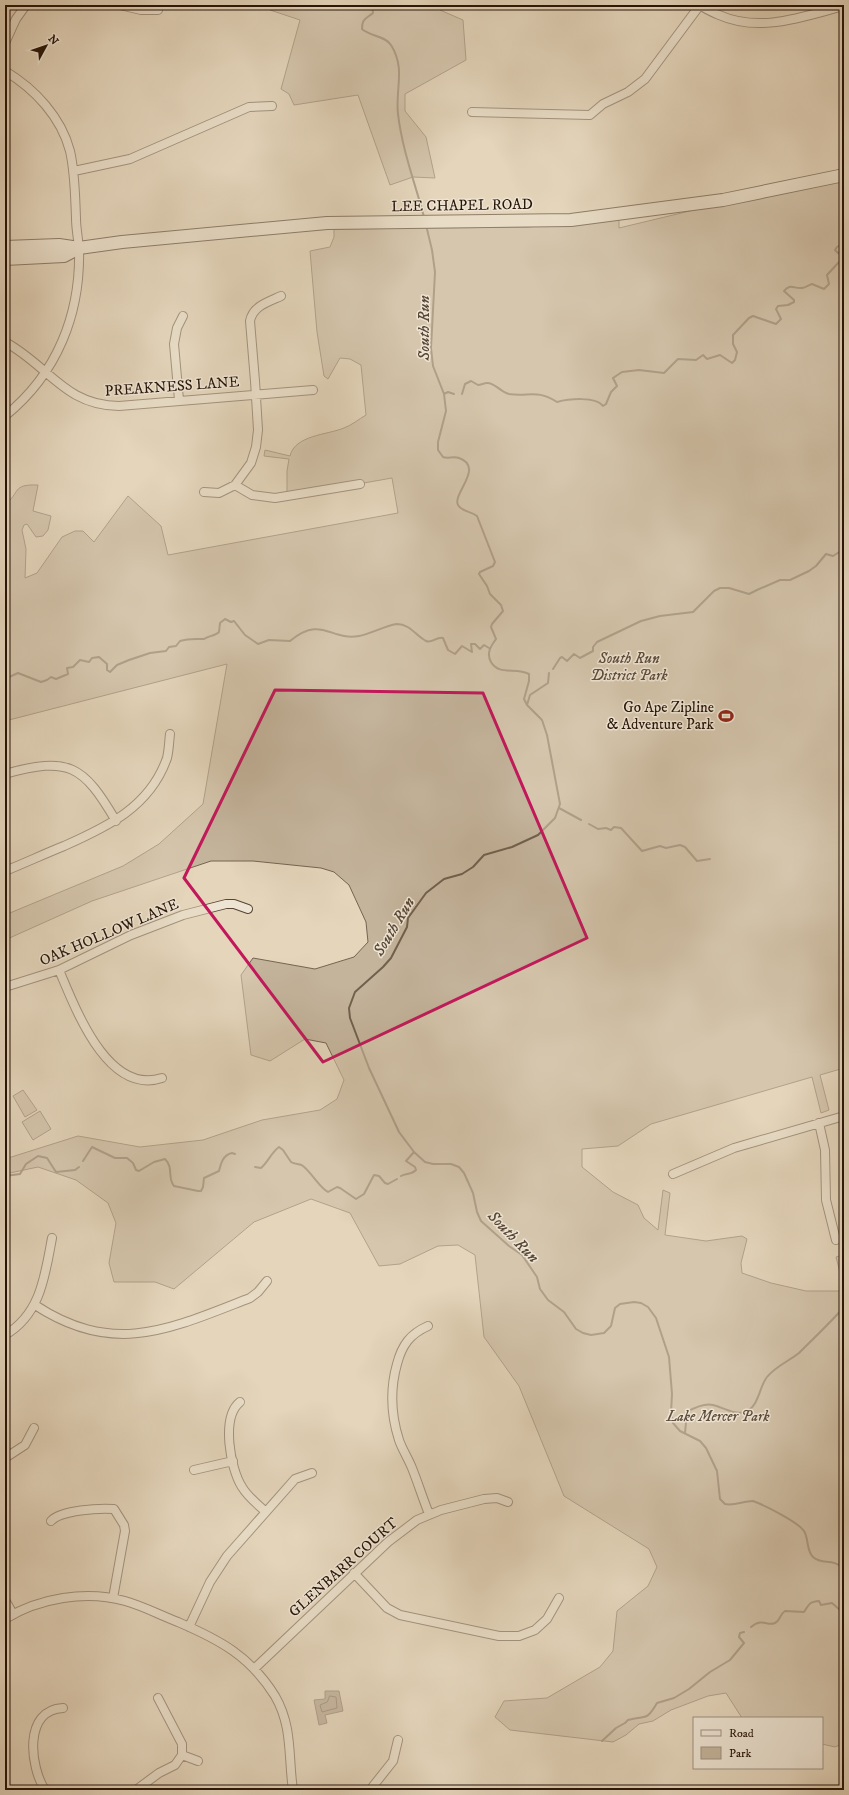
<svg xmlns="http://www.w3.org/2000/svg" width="849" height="1795" font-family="'IM FELL DW Pica',serif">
  <rect width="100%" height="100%" fill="#e4d5bb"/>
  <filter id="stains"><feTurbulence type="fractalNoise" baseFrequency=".005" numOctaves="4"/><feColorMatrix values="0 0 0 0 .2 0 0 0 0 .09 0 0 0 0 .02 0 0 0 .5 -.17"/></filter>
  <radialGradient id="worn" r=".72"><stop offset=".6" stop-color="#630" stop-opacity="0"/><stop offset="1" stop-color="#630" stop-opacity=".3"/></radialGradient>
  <!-- green -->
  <path fill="#c4b49c" stroke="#756452" d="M268,5H438L440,10L463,20L466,60L405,94V111L426,137L435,178L413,177L390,185L358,95L294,105L289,94L281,89L300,20L270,10Z
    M844,180V1068L820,1075L829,1110L821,1113L812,1077L651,1124L618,1146L582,1149V1167L613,1192L638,1205L644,1218L658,1230L663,1190L670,1193L665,1235L706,1241L742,1236L747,1239L741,1263L742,1273L771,1283L806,1291H844V1748L840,1745L835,1747L822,1744V1718H742L726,1693L708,1696L671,1710L653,1721L639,1724L626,1735L613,1742L510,1730L495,1717L504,1701L547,1698L600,1667L613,1651L617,1611L648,1586L657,1567L649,1549L564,1496L519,1386L484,1337L475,1255L458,1245L438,1246L400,1264L379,1266L350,1213L311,1199L254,1222L174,1289L155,1282H114L109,1263L116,1223L108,1203L76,1180L38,1167L5,1174V1159L78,1136L140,1147L203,1140L262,1120L320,1110L337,1099L344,1080L326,1043L305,1039L270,1061L251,1055L241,975L253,958L315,969L354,957L368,942L366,922L349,885L334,872L321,868L253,861H211L92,901L5,940V915L123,866L159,844L203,804L227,664L5,721V504C21,493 11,484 38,485L33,511L51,516L48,530L43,536L36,537L27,524L24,525L22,530L26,549L25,578L37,573L62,537L75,531H83L94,542L128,496L161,526L168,555L398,513L392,478L279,498L257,494H287V471L289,459L264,456L265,450L290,456C295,435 327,435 344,428C352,425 359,419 366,415L361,365L350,359L340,358L328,379L324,376L317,332L310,251L330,247L334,237V229L528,227L619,219V228L719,204Z
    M23,1090L37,1110L25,1117L13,1096Z
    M40,1111L51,1129L33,1140L22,1122Z
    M842,1255L844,1262V1288L836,1257Z"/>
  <!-- water -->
  <path fill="#a3937e" stroke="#71604e" d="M325,1691H339L343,1711L325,1715L327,1723L319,1725L314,1700L325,1699Z"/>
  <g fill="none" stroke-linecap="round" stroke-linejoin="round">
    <!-- shore -->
    <path stroke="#645342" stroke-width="1" d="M330,1696L336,1697L337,1708L322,1712L320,1705L327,1702Z"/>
    <!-- stream -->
    <path stroke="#71604e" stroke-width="2" d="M372,5L373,13C366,19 362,18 362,29C371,37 384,35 391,45C406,69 395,89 398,114C402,149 415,183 424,217
      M426,225L432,250L435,272L431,348L433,366L444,394L446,411L438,442V450L443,457C448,459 453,456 459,458C485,467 452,494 458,505C462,512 471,511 477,516L495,562L493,566L480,572L479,574L487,586L490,594L501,605L503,611L492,624L491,627L496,639C491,646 486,653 491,662C499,676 516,667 529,674V681L524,699L527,705L542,720L547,735L560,804L555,818L538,835L512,847L484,855L473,867L462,874L444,879L426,893L408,918L407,927L391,958L383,967L355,992L349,1008L350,1018L369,1068L399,1132L414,1152L425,1162L433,1164H451L459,1167L464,1173L473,1193L477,1212L481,1221L509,1246L522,1255L537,1277L540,1289L548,1300L564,1312L576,1329L583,1333L591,1335L604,1333L611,1326L615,1308L620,1304L634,1302L641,1303L648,1307L656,1318L669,1357L672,1394L671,1413L673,1423L680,1431L700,1441L706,1448L717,1471L720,1499L725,1504C735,1506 743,1501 753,1501C764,1505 798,1522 804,1531C809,1539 806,1550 813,1557C823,1566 832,1557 844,1569
      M844,243L837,247L835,250L838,253L844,252
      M444,394L448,392L454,394
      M462,394L465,384L471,381L478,385C481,385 484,383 487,383C496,383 500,392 509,394C529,397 537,389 557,402C568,399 596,396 603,406L606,404L611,392L617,386L613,378L622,372L639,370L664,373L678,359L696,360L703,355L707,359L720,355L732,363L735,360L737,352L733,344V335L749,318L753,316L776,324L781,319L776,309L778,306L788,305L794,302V300L784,291C790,283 794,289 802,288C805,288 809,285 812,284L824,289L829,284L827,275L839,262L844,264
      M553,669L560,658L562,657L567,661L574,654L580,658L593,651V647L597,642L641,621L660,616L693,612L714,591L720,588H729L749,594L757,590L780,580H790L809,571L816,566L826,554L833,556L844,549
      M7,678L18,673L41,682L47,680L51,677L56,679L68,674L67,668L73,667L80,660L89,662L92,658L99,657L107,664V670L110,672L117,665L129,660L150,653L166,651L169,647L176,646L180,641C189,638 195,639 204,639C208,636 215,636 219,632L220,623L225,619L231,622L234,621L245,635L258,644L269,640L290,641C322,615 330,641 359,636C370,634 387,625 397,624C410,624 416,636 426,641C432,644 437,636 443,638L448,650L455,654L462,646L472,652L471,644H475L480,649L484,645L489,648
      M527,705L530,695L548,683L549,673
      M559,808L581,820
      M589,824L598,829L606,828L611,830L614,827L621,828L642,851L660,846L666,848L680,845L685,847L697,861L710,859
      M83,1161L92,1147L115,1158H127L133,1163L136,1170L139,1171L154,1162L165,1159C174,1168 167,1178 174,1186L198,1191H201L203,1187L204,1178L219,1171C221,1163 223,1155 232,1153L235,1154
      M255,1167L261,1168C268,1162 271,1153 279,1147L283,1150L291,1162C295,1165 300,1163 303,1166C312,1173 319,1187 328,1192L337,1187L340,1188L356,1199L364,1194L374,1175L379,1176L385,1183L388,1184L397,1179
      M5,1176L20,1174L26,1164L38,1156L47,1158L56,1172L75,1170L79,1167
      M401,1176C406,1173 411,1175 416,1170L415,1167L406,1161L414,1152
      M685,1433L687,1412C694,1408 704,1403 713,1405C722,1407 734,1415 745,1412C759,1407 759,1387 767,1377C776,1366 789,1361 799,1353C814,1338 830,1323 844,1307
      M751,1627C763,1617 767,1627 775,1623C780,1621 780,1614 785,1611L804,1612C809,1605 808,1602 819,1601L821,1605L832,1603L840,1610L844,1607L840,1600L844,1597
      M602,1741L616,1728L625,1723L628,1720C646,1715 646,1722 657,1703L674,1698L689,1689L710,1672L730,1660L744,1643L739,1637L740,1633L744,1632"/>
    <!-- minor casing -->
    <g stroke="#564434" stroke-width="10">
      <path id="minor" d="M120,5L141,10H158
        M700,5C705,9 712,12 719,15C760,33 802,17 844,6
        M5,43L16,19L26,5
        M5,71C35,89 61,117 70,151C75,173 75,195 76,218C76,228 78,238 79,248C81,314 57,374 5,416
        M472,112L590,115L603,104L628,92L645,79L700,5
        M74,171L130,159L249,107L272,106
        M5,342C48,365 65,406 119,406L313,390
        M179,400L174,344L177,328L183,316
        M235,485L252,495L275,498L360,484
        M204,492L219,493L235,485L251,463L256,447L258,430L255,381L250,321C253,306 268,302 281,296
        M5,774C69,756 83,765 116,821
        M5,871C25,863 44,854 64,846C107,827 150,807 167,758C169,750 169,742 170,734
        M59,970C75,1007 107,1096 162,1078
        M5,987L59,970L131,935L183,915L226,904H234L248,909
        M819,1123L825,1150L826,1200L836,1240
        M673,1174L734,1148L844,1116
        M35,1305C114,1357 170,1329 250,1298L258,1292L267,1281
        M428,1326C410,1334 402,1345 397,1364C390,1389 391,1415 399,1440C402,1449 408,1458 412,1468C418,1483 423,1499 429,1514
        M5,1335C41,1314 45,1275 52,1238
        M240,1402C221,1417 230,1468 242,1487C248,1497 257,1504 265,1511
        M5,1458L25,1445L34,1428
        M194,1470L233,1461
        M51,1521C61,1510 99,1508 114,1509L124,1525L125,1531L113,1598
        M354,1573L387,1608L400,1615L499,1636H519L535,1630L547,1619L559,1598
        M5,1600L13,1614
        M5,1619C39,1598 86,1590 125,1601C143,1606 160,1615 178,1622C220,1640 250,1656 275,1696C293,1727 288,1757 293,1790
        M189,1627L210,1582L227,1556L295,1479L312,1473
        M255,1668L388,1542L417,1520L441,1510L484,1499L497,1498L508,1502
        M182,1755L198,1761
        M45,1790C30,1767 23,1710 63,1708
        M136,1790L159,1773L175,1765L182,1755V1744L158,1698
        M370,1790L393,1761L398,1740"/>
    </g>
    <!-- secondary casing -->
    <g stroke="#261307" stroke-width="14">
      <path id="secondary" d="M5,247L59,245L79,248L122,242L327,223L571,220L723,200L844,175
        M5,259L64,256L79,248"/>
    </g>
    <!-- minor -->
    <use href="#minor" stroke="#ede4d3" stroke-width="8"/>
    <!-- secondary -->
    <use href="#secondary" stroke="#ede4d3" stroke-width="12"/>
  </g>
  <!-- marked area -->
  <path d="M0 0H849V1795H0ZM275,690L483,693L587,938L323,1062L184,878Z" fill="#e4d5bb" fill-opacity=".55" fill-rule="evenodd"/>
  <path fill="none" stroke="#c2185b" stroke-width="3" stroke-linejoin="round" d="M275,690L483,693L587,938L323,1062L184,878Z"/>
  <!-- icons -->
  <defs>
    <g id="stadium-bare" transform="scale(1.2)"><path d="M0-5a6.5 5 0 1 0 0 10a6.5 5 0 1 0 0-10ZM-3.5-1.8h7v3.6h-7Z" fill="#8f2418" stroke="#ede4d3" stroke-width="2.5" paint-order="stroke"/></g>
  </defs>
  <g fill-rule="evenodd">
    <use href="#stadium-bare" x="726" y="716"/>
  </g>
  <g text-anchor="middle" stroke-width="3" stroke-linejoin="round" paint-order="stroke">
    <!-- street labels -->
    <g font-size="15" fill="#261307" stroke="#ede4d3">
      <text transform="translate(462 205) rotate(-1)" y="5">LEE CHAPEL ROAD</text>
      <text transform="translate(172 386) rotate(-4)" y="5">PREAKNESS LANE</text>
      <text transform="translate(109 932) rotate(-23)" y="5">OAK HOLLOW LANE</text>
      <text transform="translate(343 1567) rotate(-42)" y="5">GLENBARR COURT</text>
    </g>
    <!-- park labels -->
    <g font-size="15" font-style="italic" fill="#5d4b3b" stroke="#ede4d3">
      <text x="629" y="663">South Run<tspan x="629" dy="17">District Park</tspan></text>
      <text x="718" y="1421">Lake Mercer Park</text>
    </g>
    <!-- poi labels -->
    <g font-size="15" fill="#261307" stroke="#ede4d3" text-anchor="end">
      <text x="714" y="712">Go Ape Zipline<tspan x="714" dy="17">&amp; Adventure Park</tspan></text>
    </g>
    <!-- water labels -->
    <g font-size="16" font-style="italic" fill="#584637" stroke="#ede4d3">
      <text transform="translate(423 328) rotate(-90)" y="6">South Run</text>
      <text transform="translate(393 926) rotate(-59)" y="6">South Run</text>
      <text transform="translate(514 1236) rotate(46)" y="6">South Run</text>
    </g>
  </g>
  <!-- margin -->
  <rect width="849" height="1795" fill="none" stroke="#e4d5bb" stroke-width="20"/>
  <rect x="6" y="6" width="837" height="1783" fill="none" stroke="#261307" stroke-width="2"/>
  <rect x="10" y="10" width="829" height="1775" fill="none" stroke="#261307"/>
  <!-- legend -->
  <rect x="693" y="1717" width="130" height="52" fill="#ede4d3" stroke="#9d9081"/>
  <rect x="701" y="1730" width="20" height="6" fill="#ede4d3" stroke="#9d9081"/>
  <text x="729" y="1737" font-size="12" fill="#261307">Road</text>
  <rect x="701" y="1747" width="20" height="12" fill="#c4b49c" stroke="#9d9081"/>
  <text x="729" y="1757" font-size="12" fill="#261307">Park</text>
  <!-- north arrow -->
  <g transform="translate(46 46) rotate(50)" stroke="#ede4d3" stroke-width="3" paint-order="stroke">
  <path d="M0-3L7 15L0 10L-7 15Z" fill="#261307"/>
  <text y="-6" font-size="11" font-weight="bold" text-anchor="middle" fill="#261307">N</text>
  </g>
  <rect width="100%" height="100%" filter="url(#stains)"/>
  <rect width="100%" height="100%" fill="url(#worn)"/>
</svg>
